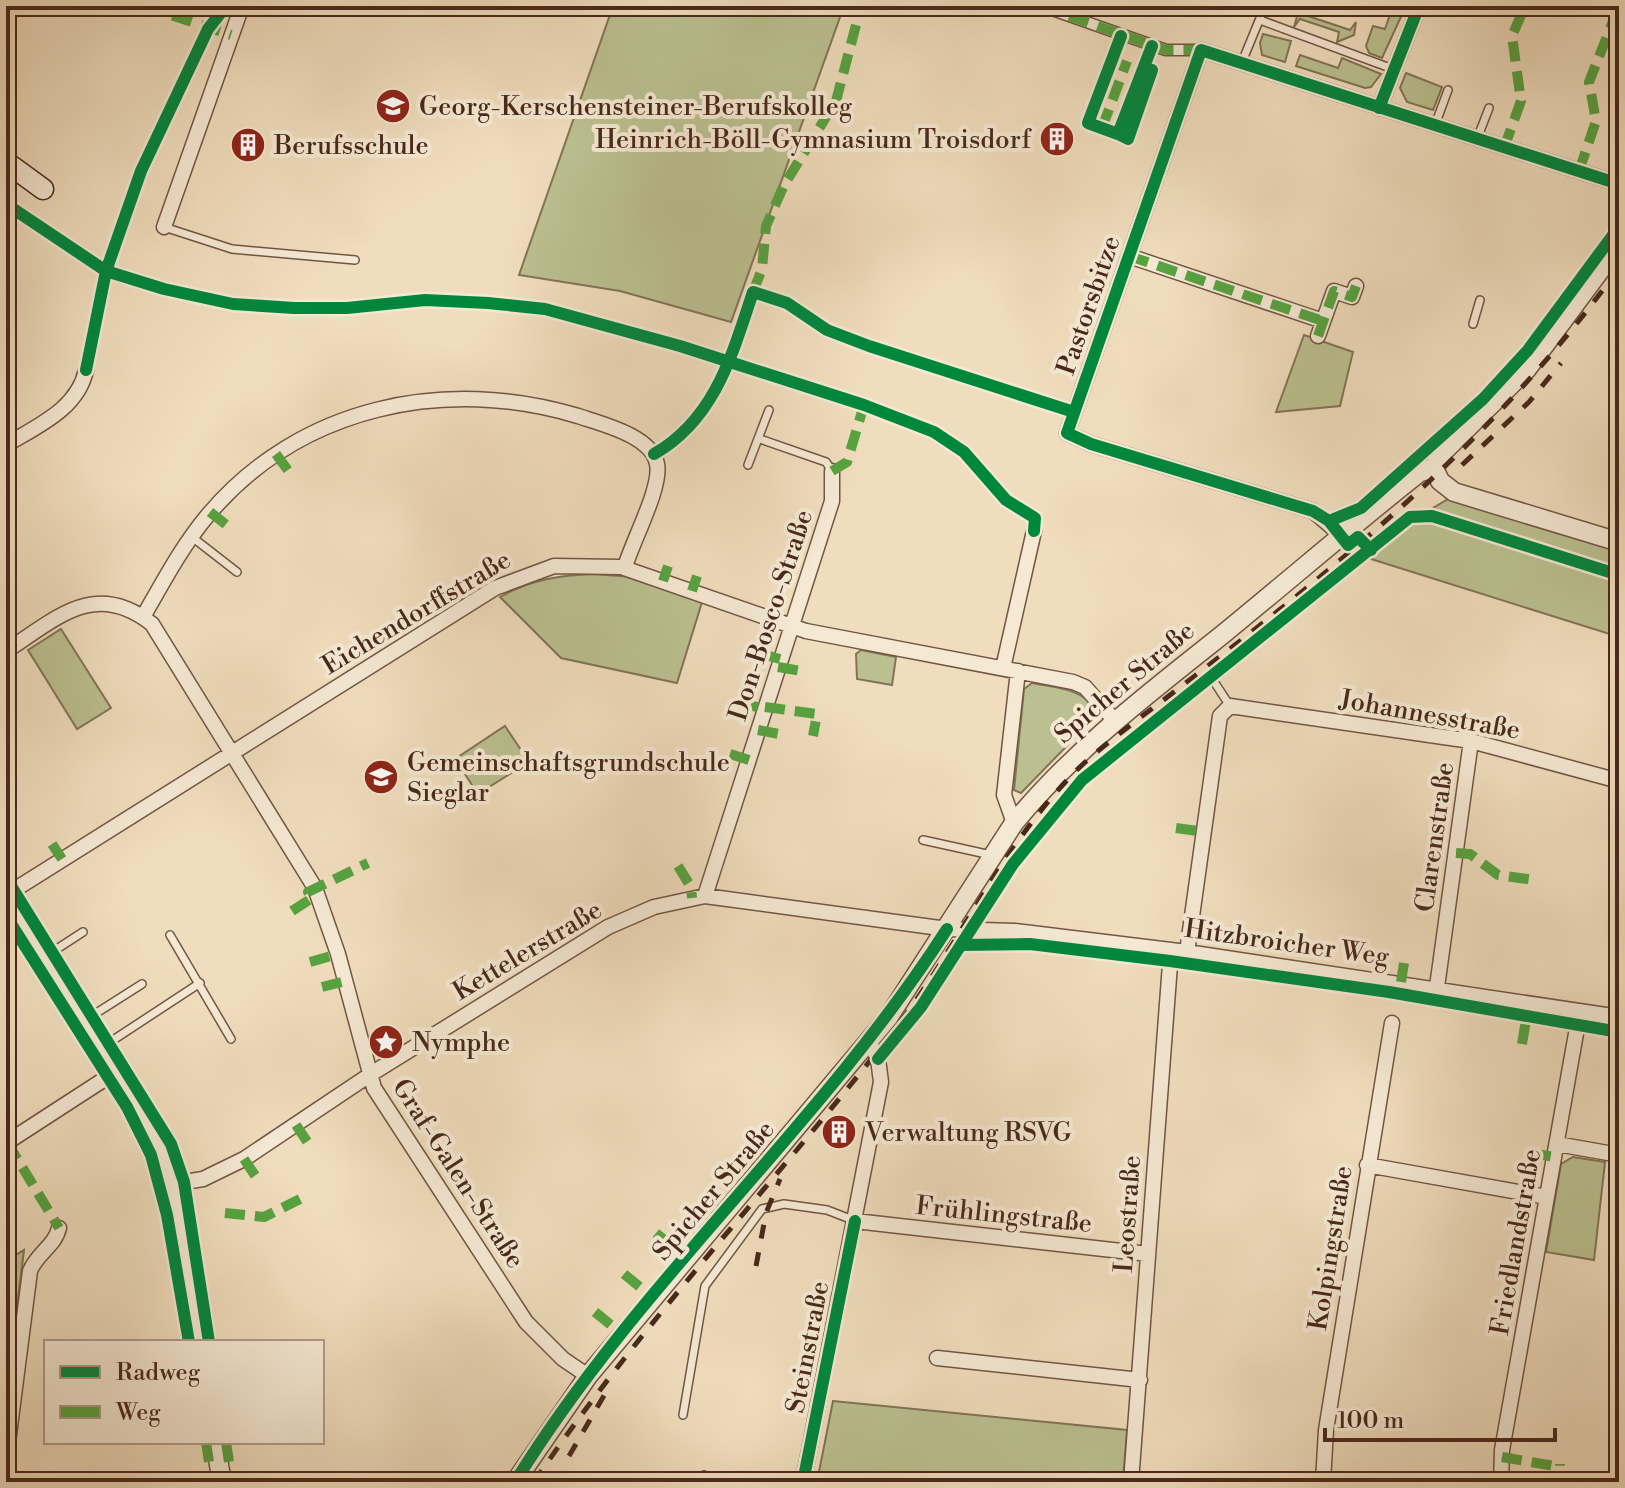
<svg xmlns="http://www.w3.org/2000/svg" width="1625" height="1488" font-family="'Libre Bodoni',serif">
  <rect width="100%" height="100%" fill="#f0ddbd"/>
  <filter id="stains"><feTurbulence type="fractalNoise" baseFrequency=".0025" numOctaves="4"/><feColorMatrix values="0 0 0 0 .2 0 0 0 0 .09 0 0 0 0 .02 0 0 0 .5 -.17"/></filter>
  <radialGradient id="worn" r=".72"><stop offset=".6" stop-color="#630" stop-opacity="0"/><stop offset="1" stop-color="#630" stop-opacity=".3"/></radialGradient>
  <!-- green -->
  <path fill="#bbc090" stroke="#827456" stroke-width="2" d="M613,6H844L731,322L620,291L519,275Z
    M1300,6H1304L1302,14L1350,30L1356,22L1354,35L1337,42L1339,32L1300,19L1294,27Z
    M1393,6H1406L1382,58L1369,53L1366,46L1373,26L1385,29Z
    M1263,34L1291,41L1285,62L1262,55L1260,43Z
    M1300,55L1338,68L1342,58L1381,74L1371,87L1365,88L1296,66Z
    M1406,73L1442,87L1433,110L1407,102L1400,88Z
    M1304,335L1353,352L1340,406L1276,412Z
    M1448,499L1619,550V637L1368,558L1408,523Z
    M594,574L633,577L702,602L677,683L561,658L500,597C530,580 559,575 594,574Z
    M61,629L111,708L77,729L28,650Z
    M861,650L896,657L892,685L857,679L856,654Z
    M1032,683C1055,688 1090,688 1096,716L1021,793L1014,790L1024,689Z
    M505,726L529,762L478,794L455,759Z
    M1573,1157L1605,1162L1594,1260L1546,1252L1561,1164Z
    M24,1250L14,1333L6,1332V1261Z
    M833,1401L1127,1430L1123,1482H817Z"/>
  <g fill="none" stroke-linecap="round" stroke-linejoin="round">
    <!-- service casing -->
    <g stroke="#735544" stroke-width="10">
      <path id="service" d="M1260,20L1393,69
        M1242,62L1265,6
        M1435,125L1448,90
        M1477,139L1489,108
        M164,227L232,249L355,260
        M1473,324L1480,300
        M760,439L826,462L832,471
        M748,465L769,410
        M192,537L237,572
        M1211,677L1230,706
        M923,840L991,855
        M170,935L231,1039
        M6,937L23,928
        M46,956L83,932
        M87,1019L142,984
        M104,1046L200,983
        M683,1415L705,1286L762,1209L784,1204L827,1210L853,1220
        M703,1482L704,1475"/>
    </g>
    <!-- pedestrian casing -->
    <g stroke="#735544" stroke-width="13">
      <path id="pedestrian" d="M1041,6L1166,50H1201"/>
    </g>
    <!-- minor casing -->
    <g stroke="#735544" stroke-width="17">
      <path id="minor" d="M1379,108L1419,6
        M164,227L242,6
        M1129,256L1323,321
        M1318,336L1334,291L1352,297L1356,286
        M6,445C37,426 78,409 86,370
        M1340,534L1313,511L1091,444L1067,433L1201,50L1619,184
        M143,617C163,582 182,546 208,515C300,406 445,376 578,416C602,424 652,436 657,464C662,487 632,542 625,567
        M6,651C57,618 95,579 152,624L315,888L338,954L374,1088L526,1322L563,1359L588,1376
        M1003,668L1034,531
        M1014,823L1004,795L1018,671
        M6,895L495,588L554,566L621,567L806,631L1073,682L1085,687L1115,721
        M705,896L832,501V471
        M1187,952L1220,716L1230,706L1471,741L1619,781
        M1437,987L1471,741
        M6,1143L117,1071
        M1557,1144L1619,1155
        M1367,1165L1547,1197
        M172,1184L203,1179L244,1159L371,1074L608,927L654,907L705,896L947,929L1015,931L1187,952L1619,1017
        M855,1221L1148,1254
        M937,1358L1140,1380
        M6,1458L30,1271C37,1253 55,1246 59,1228
        M6,1479L44,1482
        M803,1482L881,1082L878,1059L869,1041
        M1131,1482L1171,951
        M1323,1482L1326,1430L1392,1023
        M1501,1482L1502,1450L1580,1011"/>
    </g>
    <!-- tertiary casing -->
    <g stroke="#735544" stroke-width="21">
      <path id="tertiary" d="M1434,468L1440,455L1527,369L1619,245
        M1434,468L1440,481L1454,492L1619,542
        M6,897L136,1101L160,1147L172,1184L199,1342
        M215,1442L222,1482
        M515,1482L588,1376L888,1018L1014,823C1074,750 1148,694 1222,635C1288,581 1353,525 1420,472L1434,468"/>
    </g>
    <!-- secondary casing -->
    <g stroke="#49281b" stroke-width="23">
      <path id="secondary" d="M6,162L43,189"/>
    </g>
    <!-- service -->
    <use href="#service" stroke="#f5e9d4" stroke-width="7"/>
    <!-- pedestrian -->
    <use href="#pedestrian" stroke="#f5e9d4" stroke-width="10"/>
    <!-- minor -->
    <use href="#minor" stroke="#f5e9d4" stroke-width="14"/>
    <!-- tertiary -->
    <use href="#tertiary" stroke="#f5e9d4" stroke-width="18"/>
    <!-- secondary -->
    <use href="#secondary" stroke="#f5e9d4" stroke-width="20"/>
    <!-- rail -->
    <path stroke="#49281b" stroke-width="5" stroke-dasharray="14 14" stroke-linecap="butt" d="M1462,465L1529,402L1561,363
      M756,1266L766,1213L780,1179
      M569,1456L606,1392
      M534,1482C643,1320 779,1179 898,1025C960,944 1000,849 1072,775C1093,753 1117,736 1141,717C1187,682 1233,647 1278,611C1405,510 1524,400 1619,268"/>
    <!-- quiet -->
    <path stroke="#56a340" stroke-width="10" stroke-dasharray="20 10" stroke-linecap="butt" d="M144,6L231,35
      M1041,6L1166,50H1201
      M1102,128L1127,61
      M1504,148L1521,101L1512,36L1525,6
      M1579,171L1596,121L1589,82L1619,6
      M1129,256L1323,321
      M753,292L762,269L766,226L784,185L836,101L861,6
      M1318,336L1334,291L1352,297L1356,286
      M276,454L292,476
      M832,471L847,462L864,405
      M210,512L233,530
      M663,581L668,566
      M692,591L697,576
      M762,654L780,659
      M778,667L801,671
      M739,701L765,710
      M765,707L817,714L813,736
      M758,730L784,735
      M730,754L749,760
      M1176,828L1205,832
      M52,844L62,859
      M1456,853L1470,854L1498,875L1534,880
      M678,866L691,887L692,898
      M292,911L312,898L308,892L368,863
      M310,962L338,954
      M1401,982L1404,963
      M322,987L346,981
      M1522,1044L1527,1014
      M296,1125L312,1149
      M7,1142L59,1228
      M1531,1153L1554,1157
      M244,1159L260,1183
      M225,1213L264,1217L300,1199
      M656,1233L685,1257
      M624,1274L652,1297
      M595,1312L622,1334
      M206,1442L212,1482
      M226,1442L232,1482
      M1502,1457L1560,1467V1464
      M26,1480L44,1482"/>
    <!-- cycleway casing -->
    <g stroke="#f5e9d4" stroke-width="17">
      <path id="cycleway" d="M1152,46L1118,134L1128,139L1152,70
        M1379,108L1419,6
        M1118,134L1088,123L1121,36
        M6,204L106,271L164,289L233,304L294,308H347L425,300L488,303L545,309L680,346L864,405L934,432L964,452L1006,500L1035,518L1034,531
        M86,370L106,271L141,171L208,29L226,6
        M654,454C715,419 732,355 753,292L787,303L827,330L869,346L1074,412
        M1329,521L1361,508L1483,399L1528,350L1619,227
        M1371,550L1358,537L1348,545L1329,521L1313,511L1091,444L1067,433L1201,50L1619,184
        M6,878L171,1144L184,1182L209,1342
        M6,916L127,1107L151,1155L167,1215L189,1342
        M961,945L1030,944L1170,961L1389,992L1619,1032
        M878,1059L921,1007L1013,864L1082,780L1410,517L1432,516L1619,575
        M515,1482C638,1282 821,1126 947,929
        M803,1482L855,1221"/>
    </g>
    <!-- cycleway -->
    <use href="#cycleway" stroke="#00873e" stroke-width="12"/>
  </g>
  <!-- icons -->
  <defs>
    <g id="school-disc" transform="scale(1.8)"><circle r="9.5" fill="#8f2418" stroke="#f5e9d4"/><path d="M0-5L7-2L0 1L-7-2ZM-4 1L0 2.5L4 1V4Q0 6-4 4Z" fill="#fff"/></g>
    <g id="building-disc" transform="scale(1.8)"><circle r="9.5" fill="#8f2418" stroke="#f5e9d4"/><path d="M-4-6H4V6H1V3H-1V6H-4ZM-2.5-4.3h1.7v1.8h-1.7ZM.8-4.3h1.7v1.8H.8ZM-2.5-1h1.7V.8h-1.7ZM.8-1h1.7V.8H.8Z" fill="#fff"/></g>
    <g id="sight-disc" transform="scale(1.8)"><circle r="9.5" fill="#8f2418" stroke="#f5e9d4"/><path d="M0-6L1.8-2.2L6-1.7L2.9 1.2L3.7 5.4L0 3.3L-3.7 5.4L-2.9 1.2L-6-1.7L-1.8-2.2Z" fill="#fff"/></g>
  </defs>
  <g fill-rule="evenodd">
    <use href="#school-disc" x="393" y="106"/>
    <use href="#building-disc" x="1057" y="139"/>
    <use href="#building-disc" x="248" y="145"/>
    <use href="#school-disc" x="381" y="777"/>
    <use href="#sight-disc" x="386" y="1042"/>
    <use href="#building-disc" x="839" y="1132"/>
  </g>
  <g text-anchor="middle" stroke-width="8" stroke-linejoin="round" paint-order="stroke">
    <!-- poi labels -->
    <g font-size="26" fill="#49281b" stroke="#f5e9d4" text-anchor="start">
      <text x="419" y="115">Georg-Kerschensteiner-Berufskolleg</text>
      <text x="1031" y="148" text-anchor="end">Heinrich-Böll-Gymnasium Troisdorf</text>
      <text x="274" y="154">Berufsschule</text>
      <text x="407" y="771">Gemeinschaftsgrundschule<tspan x="407" dy="30">Sieglar</tspan></text>
      <text x="412" y="1051">Nymphe</text>
      <text x="865" y="1141">Verwaltung RSVG</text>
    </g>
    <!-- street labels -->
    <g font-size="26" fill="#49281b" stroke="#f5e9d4">
      <text transform="translate(1088 305) rotate(-71)" y="9">Pastorsbitze</text>
      <text transform="translate(416 612) rotate(-31)" y="9">Eichendorffstraße</text>
      <text transform="translate(770 615) rotate(-72)" y="9">Don-Bosco-Straße</text>
      <text transform="translate(1124 682) rotate(-40)" y="9">Spicher Straße</text>
      <text transform="translate(1430 714) rotate(10)" y="9">Johannesstraße</text>
      <text transform="translate(1434 837) rotate(-82)" y="9">Clarenstraße</text>
      <text transform="translate(1287 942) rotate(8)" y="9">Hitzbroicher Weg</text>
      <text transform="translate(527 950) rotate(-31)" y="9">Kettelerstraße</text>
      <text transform="translate(459 1173) rotate(57)" y="9">Graf-Galen-Straße</text>
      <text transform="translate(713 1190) rotate(-50)" y="9">Spicher Straße</text>
      <text transform="translate(1004 1214) rotate(6)" y="9">Frühlingstraße</text>
      <text transform="translate(1127 1214) rotate(-86)" y="9">Leostraße</text>
      <text transform="translate(1515 1242) rotate(-80)" y="9">Friedlandstraße</text>
      <text transform="translate(1330 1248) rotate(-81)" y="9">Kolpingstraße</text>
      <text transform="translate(807 1347) rotate(-79)" y="9">Steinstraße</text>
    </g>
  </g>
  <!-- margin -->
  <rect width="1625" height="1488" fill="none" stroke="#f0ddbd" stroke-width="32"/>
  <rect x="8" y="8" width="1609" height="1472" fill="none" stroke="#49281b" stroke-width="4"/>
  <rect x="16" y="16" width="1593" height="1456" fill="none" stroke="#49281b" stroke-width="2"/>
  <!-- legend -->
  <rect x="44" y="1340" width="280" height="104" fill="#f5e9d4" stroke="#b09c8a" stroke-width="2"/>
  <rect x="60" y="1366" width="40" height="12" fill="#00873e" stroke="#b09c8a" stroke-width="2"/>
  <text x="116" y="1380" font-size="24" fill="#49281b">Radweg</text>
  <rect x="60" y="1406" width="40" height="12" fill="#56a340" stroke="#b09c8a" stroke-width="2"/>
  <text x="116" y="1420" font-size="24" fill="#49281b">Weg</text>
  <!-- scale -->
  <path d="M1325 1428v12h230v-12" fill="none" stroke="#49281b" stroke-width="4"/>
  <text x="1337" y="1428" font-size="24" fill="#49281b" stroke="#f5e9d4" stroke-width="6" paint-order="stroke">100 m</text>
  <rect width="100%" height="100%" filter="url(#stains)"/>
  <rect width="100%" height="100%" fill="url(#worn)"/>
</svg>
